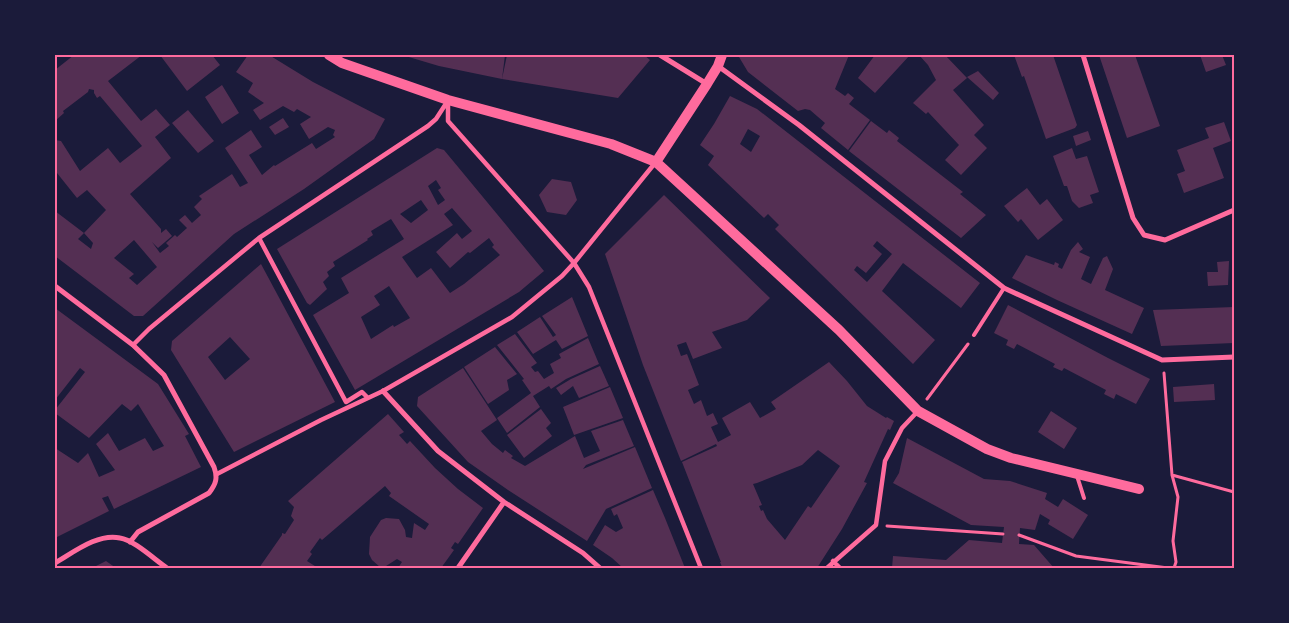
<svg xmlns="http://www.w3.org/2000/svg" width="1289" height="623" font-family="Figtree,sans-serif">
  <rect width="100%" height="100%" fill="#1b1b3a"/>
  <!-- building -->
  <path fill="#542f53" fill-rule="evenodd" d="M74,55H142L108,81L141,121L156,109L170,125L155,137L171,158L130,194L161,229V233L166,229L172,236L158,248L152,242L160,253L169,246L166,243L175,235L177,237L187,228L179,220L185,215L192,223L201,215L194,207L202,199L199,196L232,174L240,187L248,183L225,148L251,130L262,147L249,155L262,175L274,165L275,166L312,143L316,149L335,137L333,135L335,130L328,127L309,139L300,124L311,117L297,109L294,112L283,106L260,120L253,110L264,103L248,92L253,83L236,72L248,55H269L313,82L385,119L374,139L304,189L234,234L143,316H134L55,256V211L84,233L78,239L91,249L93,243L84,233L106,210L87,190L77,198L57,173L55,174V140L61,141L80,171L108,148L120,163L142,146L100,96L97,98L94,93V90L89,89L88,92L63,111L64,113L55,121V70ZM134,240L157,267L137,285L129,278L134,274L114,258Z
    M160,55H212L220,65L187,91Z
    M402,55H505L502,79L439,66Z
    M507,55H644L650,60L618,98L502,79Z
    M740,55H849L835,89L845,96L848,93L854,98L849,104L870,120L848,150L821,128L825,123L810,110L805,109L798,111L748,72L739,57Z
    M875,55H910L875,93L858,78Z
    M919,55H945L967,78L953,90L984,125L974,135L987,148L961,175L945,160L959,145L928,112L926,114L913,103L936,80L928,65Z
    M1014,55H1053L1077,125L1075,128L1046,139L1024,76L1022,77Z
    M1099,55H1135L1160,126L1127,138Z
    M1200,55H1222L1226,65L1206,72Z
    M978,71L999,93L993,100L967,77Z
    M222,85L239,113L222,124L205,97Z
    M730,96L757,109L770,119L980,283L961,308L903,263L882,291L935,340L913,364L775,229L779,225L768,214L764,218L708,165L714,156L700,145L714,124ZM748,129L760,136L751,152L740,144ZM877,241L892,254L867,282L854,270L857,266L866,273L882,254L873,246Z
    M188,110L214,141L198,153L172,123Z
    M283,118L289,127L275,135L269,127Z
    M871,121L887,133L889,130L899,138L897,141L963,192L960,194L986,215L961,238L849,151Z
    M1224,122L1231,141L1213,148L1224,178L1184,193L1177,174L1185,171L1177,150L1209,138L1205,128Z
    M1088,131L1091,140L1076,146L1073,136Z
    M437,148L444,150L544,271L519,292L355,390L313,315L349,293L341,278L404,239L391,219L371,231L373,235L367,239L368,240L333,262L335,266L327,272L329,276L323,282L327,289L310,305L307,303L277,249ZM436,180L441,188L438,190L445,200L438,205L428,186ZM421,200L428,210L411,223L400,214ZM452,208L472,231L462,239L457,233L436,252L450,268L468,252L470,253L489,238L494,245L492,247L500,255L464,284L450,293L431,268L417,278L402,257L453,225L444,214ZM389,286L410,318L394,327L393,325L371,339L361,317L380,305L374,296Z
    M1072,148L1076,159L1087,156L1099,192L1090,195L1093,203L1079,208L1072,201L1067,186H1064L1053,156Z
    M552,179L571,182L577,200L566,215L547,212L539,195Z
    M1027,188L1040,205L1047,199L1063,220L1038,240L1021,219L1018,222L1004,206Z
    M664,195L770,298L747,320L712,332L722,348L693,359L686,342L677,345L681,356L687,354L699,385L688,390L694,404L701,400L707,416L713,413L718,424L711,427L718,442L731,435L722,418L750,402L760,418L776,409L771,402L829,362L847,381L867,406L886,418L887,417L894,421L890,430L888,429L864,482L867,483L842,529L817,568H724L722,567L720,562H721L682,462L717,446L716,444L681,461L643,365L605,254ZM818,450L840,466L811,508L808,506L785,540L767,519L763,510L761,511L759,506L762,505L753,484L757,483L802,465Z
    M1078,242L1083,249L1079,252L1090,257L1081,279L1091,284L1103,258L1107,256L1113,269L1105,290L1144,308L1132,334L1057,300L1012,278L1026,255L1054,265L1055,262L1059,264L1058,267L1062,269L1071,250Z
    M1229,261L1228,285L1208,286L1207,272H1218L1217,262Z
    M261,264L335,402L234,452L171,350L172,341ZM230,337L250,359L225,380L208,357Z
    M572,297L588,336L562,349L556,340L533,354L517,332L540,317L553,337L556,335L542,316Z
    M1008,305L1108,358L1150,379L1136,404L1116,394L1114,399L1104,394L1106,390L1064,368L1062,371L1053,367L1055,364L1017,344L1014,349L1006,345L1008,340L994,333Z
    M1234,307V343L1161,346L1153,310Z
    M55,308L158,384L189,434L185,436L201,467L114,509L108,496L102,498L109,511L57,537L55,534V448L78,463L88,453L99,477L115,470L96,444L108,433L119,451L145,438L153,451L164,446L138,404L131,411L122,404L89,438L55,413V410L85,372L80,368L55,400Z
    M515,334L537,363L531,367L535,372L538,371L544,379L554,373L550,364L561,358L559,354L588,338L599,364L566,379L551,389L549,386L533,396L540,407L507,433L497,418L531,393L522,380L524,379L497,345Z
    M495,347L517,374L507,380L509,390L488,404L464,367Z
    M600,366L609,386L579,398L573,386L561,395L556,388L571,379Z
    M463,368L497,420L481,431L492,444L503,453L505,450L513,456L511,458L525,466L575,436L584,458L600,451L591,431L623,420L634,446L586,465L583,469L635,447L652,488L606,509L587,541L508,490L468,462L417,406L418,397Z
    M1214,384L1215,400L1174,402L1173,387Z
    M610,387L623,418L574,435L563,407Z
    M541,409L551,423L546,428L552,436L524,458L507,435Z
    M1051,411L1077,428L1064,449L1038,432Z
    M388,414L404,432L399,435L407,444L410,441L435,468L458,489L483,508L458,544L455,542L451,548L454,550L441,568H398L402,562L397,559L386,566L380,567L372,560L369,554L370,537L381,520L386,518L399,519L405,530L406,537L412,538L414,523L425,530L429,524L389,496L391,493L385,486L322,540L320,538L310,552L312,554L307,561L318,568H259L282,535V533L285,534L294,520L291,516L294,507L288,501Z
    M907,438L984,479L1010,481L1047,493L1045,499L1058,507L1063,499L1088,515L1073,539L1048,524L1050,520L1040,514L1035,530L1020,528L1019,544L1034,545L1054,568H892L893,556L946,560L969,540L1002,543L1004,527L971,525L893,483L899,473Z
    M653,490L665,518L685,568H623L612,558L593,545L605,525L616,532L623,528L617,514L614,516L611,509Z
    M106,561L116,568H92Z"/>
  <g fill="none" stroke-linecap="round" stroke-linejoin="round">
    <!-- path -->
    <path stroke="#ff6b9d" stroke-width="3" d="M1164,373L1172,475L1178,497L1173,541L1176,562L1174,568
      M927,399L968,344
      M1172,475L1234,492
      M887,526L1003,534
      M1019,535L1076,556L1168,568"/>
    <!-- service -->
    <path stroke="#ff6b9d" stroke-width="4" d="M974,335L1004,288
      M1077,476L1084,498"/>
    <!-- pedestrian -->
    <path stroke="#ff6b9d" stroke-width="4.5" d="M448,100V121L574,263L589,287L701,568
      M259,238L346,402L362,392L367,397
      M133,345L149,329L259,238L428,126L436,119L447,102
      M217,474L321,420L383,391L512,317L562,276L574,263L655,163
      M833,561L840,568
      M827,568L876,525L885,461L902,428L918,411"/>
    <!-- minor -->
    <path stroke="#ff6b9d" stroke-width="5" d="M660,55L707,84
      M1083,55L1133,218L1144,235L1165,240L1234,210
      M718,66L799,125L1004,288L1162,360L1234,357
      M55,286L133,345L164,375L214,467C218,478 216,484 209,493L138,532L130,542
      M383,391L438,451L504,502L583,553L600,568
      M55,563C74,552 98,533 120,538C134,540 155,560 167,568
      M458,568L504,502"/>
    <!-- secondary -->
    <path stroke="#ff6b9d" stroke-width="10" d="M329,55L342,63L448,100L611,144L656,162L839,330L918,411L987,449L1011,458L1139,489
      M656,162L707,84L718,66L722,55"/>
  </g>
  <!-- border -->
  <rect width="1289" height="623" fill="none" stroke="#1b1b3a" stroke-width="112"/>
  <rect x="56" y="56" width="1177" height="511" fill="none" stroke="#ff6b9d" stroke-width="2"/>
</svg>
